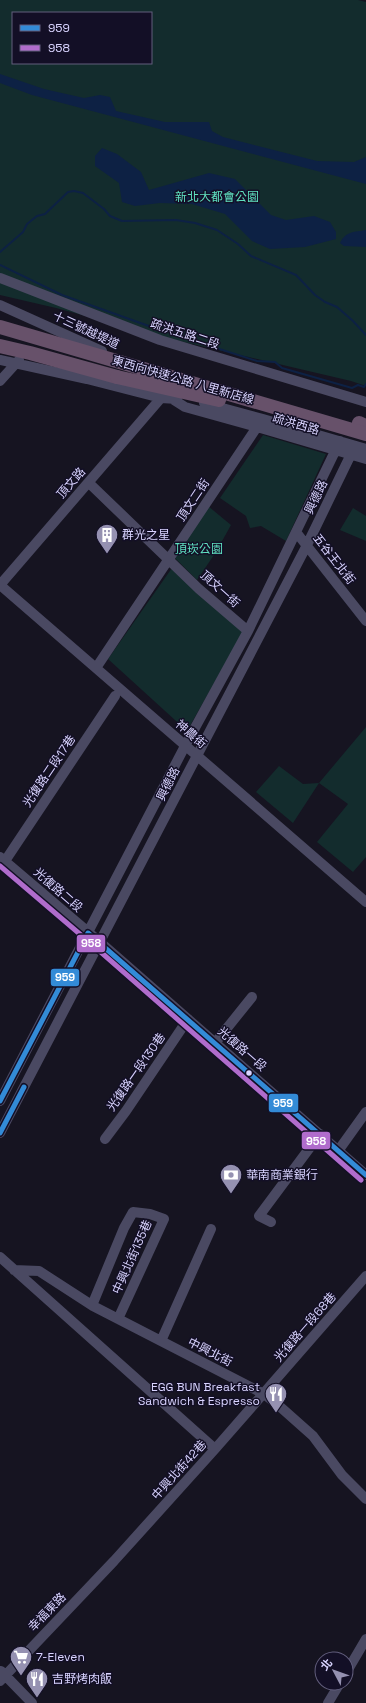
<svg xmlns="http://www.w3.org/2000/svg" width="366" height="1703" font-family="'Space Grotesk','Noto Sans TC',sans-serif">
  <rect width="100%" height="100%" fill="#161421"/>
  <!-- green -->
  <path fill="#132c2d" fill-rule="evenodd" d="M0,0H358L366,2V386L351,381L171,339L56,308L0,295ZM13,13H151V63H13Z
    M263,435L326,454L286,541L261,526L250,528L246,516L220,498Z
    M208,506L231,525L216,552L197,580L174,557Z
    M353,508L366,516V541L340,530Z
    M172,568L243,632L187,731L108,659Z
    M366,727V857L353,872L317,842L348,804L319,783L293,823L256,792L279,766L303,784L319,783Z"/>
  <!-- water -->
  <path fill="#0d2144" d="M0,74L44,89L84,98L100,95L110,97L116,111L165,122H209L212,131L223,137L317,161L354,162L366,157V184L32,95L0,83Z
    M102,148L117,154L141,172L149,190L209,173L235,179L271,215L286,220L314,216L330,222L336,232V239L305,247L270,249L252,241L225,214L192,204L160,203L135,206L122,202L119,183L95,166V156Z
    M366,230V247L344,246L340,243C346,231 354,232 366,230Z"/>
  <g fill="none" stroke-linecap="round" stroke-linejoin="round">
    <!-- stream -->
    <path stroke="#0d2144" stroke-width="2" d="M0,252L23,232L27,224L37,216L45,214L68,192L74,191L83,193L104,209L110,216L122,221L176,220L195,223L217,230L238,244L251,256L296,275L315,295L325,302L337,307L353,321L366,335
      M0,265L62,295L160,330
      M176,335L257,361L275,362L282,368L352,388L358,385L364,387L366,384"/>
    <!-- minor -->
    <path stroke="#4a4962" stroke-width="10" d="M0,278L160,340L366,402
      M0,305L102,351
      M0,360L87,379L161,398L177,399
      M0,381L19,360
      M163,387L174,400L185,407L257,427L366,459
      M204,403L263,419L366,449
      M89,483L199,589L248,631
      M296,532L366,621
      M0,585L366,902
      M0,585L161,398
      M96,668L257,427
      M0,857L100,942L366,1175
      M5,861L115,696
      M215,1043L252,997
      M0,1101L185,746L248,631L340,441
      M0,1133L307,545L355,446
      M105,1139L126,1111L188,1019
      M338,1151L366,1112
      M271,1222L259,1216L320,1134
      M0,1257L215,1449
      M14,1270L39,1271L93,1306L264,1394L277,1404L313,1436L342,1475L366,1499
      M93,1306V1303L124,1228L133,1212L150,1214L164,1219L118,1319
      M161,1341L211,1229
      M1,1671L32,1703
      M346,1673L366,1639
      M0,1681L114,1561L215,1449L366,1276
      M328,1703L340,1683"/>
    <!-- highway -->
    <path stroke="#67516a" stroke-width="14" d="M0,346L30,353L117,377
      M359,423L366,426"/>
    <!-- highway-bridge -->
    <path stroke="#67516a" stroke-width="14" d="M0,327L366,434
      M117,377L219,400"/>
    <!-- bus-1 casing -->
    <g stroke="#130f26" stroke-width="8">
      <path id="bus-1" d="M0,1101L88,933L366,1175
        M0,1133L24,1087"/>
    </g>
    <!-- bus-2 casing -->
    <g stroke="#130f26" stroke-width="8">
      <path id="bus-2" d="M0,866L95,947L361,1180"/>
    </g>
    <!-- bus-1 -->
    <use href="#bus-1" stroke="#338bd7" stroke-width="5"/>
    <!-- bus-2 -->
    <use href="#bus-2" stroke="#b06ccc" stroke-width="5"/>
  </g>
  <!-- icons -->
  <defs>
    <g id="building-pin" transform="scale(1.15)"><path d="M0 17L-7.5 6A9.5 9.5 0 1 1 7.5 6Z" fill="#9591b1" stroke="#130f26"/><path d="M-4-6H4V6H1V3H-1V6H-4ZM-2.5-4.3h1.7v1.8h-1.7ZM.8-4.3h1.7v1.8H.8ZM-2.5-1h1.7V.8h-1.7ZM.8-1h1.7V.8H.8Z" fill="#fff"/></g>
    <g id="bank-pin" transform="scale(1.15)"><path d="M0 17L-7.5 6A9.5 9.5 0 1 1 7.5 6Z" fill="#9591b1" stroke="#130f26"/><path d="M-6-4H6V4H-6ZM0-2.3a2.3 2.3 0 1 0 0 4.6a2.3 2.3 0 1 0 0-4.6Z" fill="#fff"/></g>
    <g id="restaurant-pin" transform="scale(1.15)"><path d="M0 17L-7.5 6A9.5 9.5 0 1 1 7.5 6Z" fill="#9591b1" stroke="#130f26"/><path d="M-5-6h1v4h1v-4h1v4h1v-4h1v5L-1.5 .5V6h-2V.5L-5-1ZM5-6V6H3V1.5H1.5Q1.5-4 5-6Z" fill="#fff"/></g>
    <g id="supermarket-pin" transform="scale(1.15)"><path d="M0 17L-7.5 6A9.5 9.5 0 1 1 7.5 6Z" fill="#9591b1" stroke="#130f26"/><path d="M-6-5.5h2.5l.6 2H6L4.5 2H-2.5L-4.4-4H-6ZM-1.5 3.2a1.3 1.3 0 1 0 .1 0ZM3 3.2a1.3 1.3 0 1 0 .1 0Z" fill="#fff"/></g>
  </defs>
  <g fill-rule="evenodd">
    <use href="#building-pin" x="107" y="535"/>
    <use href="#bank-pin" x="231" y="1175"/>
    <use href="#restaurant-pin" x="276" y="1394"/>
    <use href="#supermarket-pin" x="21" y="1657"/>
    <use href="#restaurant-pin" x="37" y="1679"/>
  </g>
  <!-- markers -->
  <circle fill="#d9d4ff" stroke="#130f26" stroke-width="1.5" cx="249" cy="1073" r="3.5"/>
  <g text-anchor="middle" stroke-width="3" stroke-linejoin="round" paint-order="stroke">
    <!-- park labels -->
    <g font-size="12" fill="#5fe0c0" stroke="#130f26">
      <text x="217" y="201">新北大都會公園</text>
      <text x="199" y="553">頂崁公園</text>
    </g>
    <!-- street labels -->
    <g font-size="12" fill="#d9d4ff" stroke="#130f26">
      <text transform="translate(86 330) rotate(25)" y="4">十三號越堤道</text>
      <text transform="translate(185 334) rotate(18)" y="4">疏洪五路二段</text>
      <text transform="translate(183 380) rotate(16)" y="4">東西向快速公路 八里新店線</text>
      <text transform="translate(296 424) rotate(16)" y="4">疏洪西路</text>
      <text transform="translate(71 483) rotate(-49)" y="4">頂文路</text>
      <text transform="translate(316 497) rotate(-64)" y="4">興德路</text>
      <text transform="translate(193 500) rotate(-56)" y="4">頂文二街</text>
      <text transform="translate(334 559) rotate(52)" y="4">五谷王北街</text>
      <text transform="translate(220 589) rotate(42)" y="4">頂文一街</text>
      <text transform="translate(191 734) rotate(41)" y="4">神農街</text>
      <text transform="translate(49 771) rotate(-56)" y="4">光復路二段17巷</text>
      <text transform="translate(168 784) rotate(-63)" y="4">興德路</text>
      <text transform="translate(58 890) rotate(41)" y="4">光復路二段</text>
      <text transform="translate(242 1049) rotate(41)" y="4">光復路一段</text>
      <text transform="translate(136 1072) rotate(-55)" y="4">光復路一段130巷</text>
      <text transform="translate(132 1257) rotate(-66)" y="4">中興北街135巷</text>
      <text transform="translate(305 1327) rotate(-49)" y="4">光復路一段68巷</text>
      <text transform="translate(210 1352) rotate(27)" y="4">中興北街</text>
      <text transform="translate(179 1470) rotate(-48)" y="4">中興北街42巷</text>
      <text transform="translate(47 1612) rotate(-46)" y="4">幸福東路</text>
    </g>
    <!-- poi labels -->
    <g font-size="12" fill="#d9d4ff" stroke="#130f26" text-anchor="start">
      <text x="122" y="539">群光之星</text>
      <text x="246" y="1179">華南商業銀行</text>
      <text x="260" y="1391" text-anchor="end">EGG BUN Breakfast<tspan x="260" dy="14">Sandwich &amp; Espresso</tspan></text>
      <text x="36" y="1661">7-Eleven</text>
      <text x="52" y="1683">吉野烤肉飯</text>
    </g>
  </g>
  <g stroke="#130f26" stroke-width="1.5">
    <rect x="76" y="934" width="30" height="19" rx="4" fill="#b06ccc"/>
    <rect x="50" y="968" width="30" height="19" rx="4" fill="#338bd7"/>
    <rect x="268" y="1093" width="31" height="20" rx="4" fill="#338bd7"/>
    <rect x="301" y="1131" width="30" height="19" rx="4" fill="#b06ccc"/>
  </g>
  <g font-size="11" text-anchor="middle" font-weight="bold" fill="#fff">
    <text x="91" y="947">958</text>
    <text x="65" y="981">959</text>
    <text x="283" y="1107">959</text>
    <text x="316" y="1145">958</text>
  </g>
  <!-- legend -->
  <rect x="12" y="12" width="140" height="52" fill="#130f26" stroke="#625e7d"/>
  <rect x="20" y="25" width="20" height="6" fill="#338bd7" stroke="#625e7d"/>
  <text x="48" y="32" font-size="12" fill="#d9d4ff">959</text>
  <rect x="20" y="45" width="20" height="6" fill="#b06ccc" stroke="#625e7d"/>
  <text x="48" y="52" font-size="12" fill="#d9d4ff">958</text>
  <!-- north arrow -->
  <g transform="translate(334 1671) rotate(311)"><circle r="19" fill="#130f26" stroke="#625e7d"/>
  <path d="M0-3L7 15L0 10L-7 15Z" fill="#9591b1"/>
  <text y="-6" font-size="11" font-weight="bold" text-anchor="middle" fill="#d9d4ff">北</text>
  </g>
</svg>
